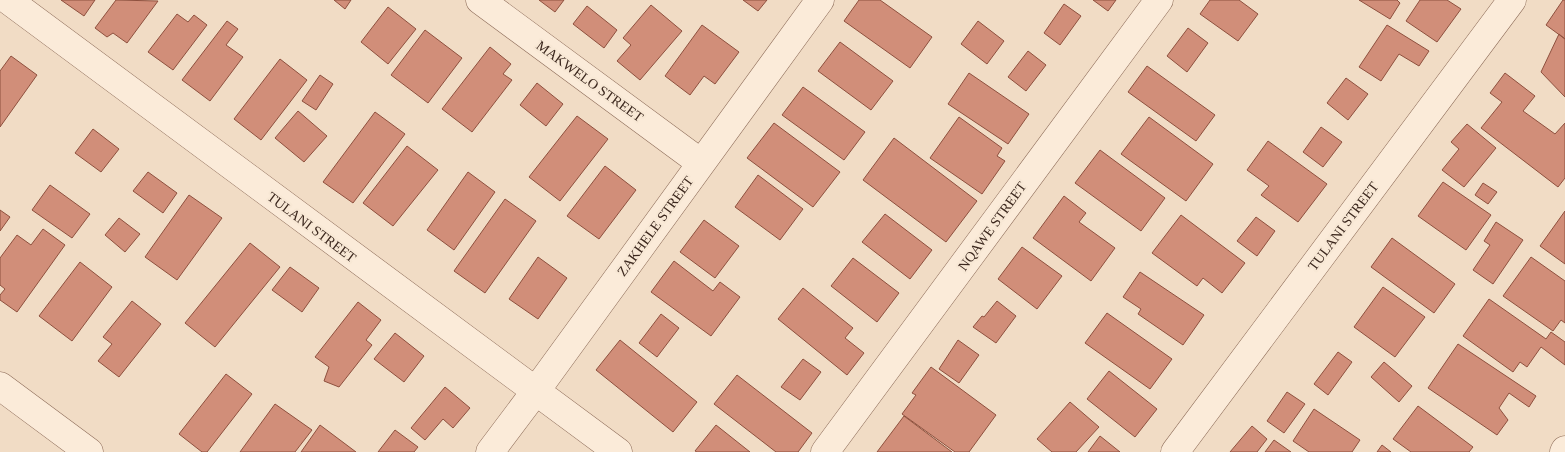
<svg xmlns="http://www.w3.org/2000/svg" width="1565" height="452" font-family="'Times New Roman',serif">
  <rect width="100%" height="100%" fill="#f1dcc5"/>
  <!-- building -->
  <path fill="#d18e79" stroke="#8e503e" d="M61,0H95L84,16Z
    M116,0L158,1L127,43L113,33L107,37L95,28Z
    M334,0H351L345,9Z
    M539,0H564L555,12Z
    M743,0H767L758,11Z
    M859,0H880L932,37L910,68L844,21Z
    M1093,0H1116L1108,11Z
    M1210,0H1239L1258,14L1238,41L1200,14Z
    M1359,0H1397L1400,3L1390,19Z
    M1420,0H1447L1461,9L1437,42L1406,21Z
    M1563,0H1565V39L1546,25Z
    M1064,4L1081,16L1060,45L1044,33Z
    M651,5L682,31L640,80L617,61L631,45L623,38Z
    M587,6L617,30L604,48L573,24Z
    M388,7L416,29L388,64L361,42Z
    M177,14L188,22L194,15L207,25L173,70L148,52Z
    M227,21L238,29L226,45L243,57L210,101L182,80Z
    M978,21L1004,41L987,64L961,44Z
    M702,25L739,52L715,84L704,76L690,95L665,76Z
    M1387,25L1429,51L1419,66L1399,54L1381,81L1359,67Z
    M1188,28L1208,43L1187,72L1167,56Z
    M425,30L462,58L428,103L391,75Z
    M1559,34L1565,39V97L1541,72Z
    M840,42L893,81L871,110L818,71Z
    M490,47L511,64L503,74L512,80L472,132L442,109Z
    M1028,51L1046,65L1026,91L1008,77Z
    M11,56L37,75L0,127V71Z
    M280,59L307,80L261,140L234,119Z
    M1147,66L1215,115L1196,141L1128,92Z
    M969,73L1029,114L1008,144L948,104Z
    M1505,73L1535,96L1523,111L1555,134L1565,123V178L1558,187L1481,128L1502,102L1490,93Z
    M320,75L333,84L316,110L302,101Z
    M1346,78L1368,94L1348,120L1327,103Z
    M537,83L563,104L546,126L520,105Z
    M803,87L865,132L844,160L782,115Z
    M298,111L327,136L304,162L275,138Z
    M375,112L405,134L353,203L323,182Z
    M577,116L608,139L560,201L529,177Z
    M959,117L1002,148L997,156L1005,161L982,194L930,158Z
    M1149,117L1213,164L1186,201L1121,154Z
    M774,123L840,172L813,207L747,158Z
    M1467,124L1496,148L1464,187L1442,170L1459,149L1451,142Z
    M1321,127L1342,142L1323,167L1303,152Z
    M93,129L119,149L101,172L75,153Z
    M894,138L977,201L946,242L863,180Z
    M1268,141L1327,184L1298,222L1261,195L1269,186L1247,170Z
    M407,146L438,170L393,226L363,203Z
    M1100,150L1165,198L1141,231L1075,183Z
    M605,166L636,190L599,239L567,216Z
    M148,172L177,193L163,213L133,191Z
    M468,172L495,192L454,250L427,230Z
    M758,175L803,209L780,240L735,207Z
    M1443,182L1491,215L1466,250L1418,216Z
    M1483,183L1497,192L1488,204L1475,195Z
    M50,185L90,214L72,238L32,210Z
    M189,195L222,218L177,280L145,257Z
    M1064,196L1086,213L1079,222L1115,248L1091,281L1033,238Z
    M505,199L536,221L485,293L454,271Z
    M0,210L10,217L0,231Z
    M1565,211V264L1540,246Z
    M885,214L932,250L910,279L862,242Z
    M1181,215L1245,263L1222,293L1203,278L1197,286L1152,253Z
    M1256,217L1275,231L1257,256L1237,241Z
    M119,218L140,234L125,252L105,235Z
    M704,220L739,246L715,278L680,252Z
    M1496,222L1523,240L1493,284L1473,270L1490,245L1484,241Z
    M43,229L65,245L17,312L0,300V295L5,289L0,285V258L17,235L31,245Z
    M1392,238L1455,284L1434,313L1371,267Z
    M250,243L280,267L215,347L185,323Z
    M1022,247L1062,276L1037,309L998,279Z
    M538,257L567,278L538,319L509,299Z
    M1531,257L1565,281V323L1561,320L1553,331L1503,296Z
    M853,258L899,293L877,322L831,286Z
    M674,261L713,291L720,282L740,297L711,336L651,292Z
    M80,262L112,287L72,341L39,316Z
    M290,267L319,288L302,312L272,290Z
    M1140,272L1204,315L1183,345L1138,314L1141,309L1123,297Z
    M1383,287L1425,317L1395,357L1354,327Z
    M803,288L853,328L845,338L864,353L847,375L778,319Z
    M1489,299L1546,339L1551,332L1565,342V365L1541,347L1527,367L1520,362L1513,372L1463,336Z
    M132,301L161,324L119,377L98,361L112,344L103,337Z
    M997,301L1016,316L996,343L973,327L982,316L984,317Z
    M358,302L381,320L366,340L372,345L339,387L324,381L329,367L315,357Z
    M1107,313L1172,359L1150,389L1085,343Z
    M661,314L679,328L657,357L639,343Z
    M395,333L424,356L404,382L374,359Z
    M620,340L697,402L673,432L596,370Z
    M958,340L979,355L959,383L939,369Z
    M1458,344L1536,396L1529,407L1509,393L1499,408L1508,420L1497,435L1428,388Z
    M1338,352L1352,362L1328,395L1314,384Z
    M803,359L821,372L800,400L781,387Z
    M1384,362L1412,386L1399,402L1371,377Z
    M931,367L996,415L969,452H955L902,414L916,395L912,393Z
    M1109,371L1157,409L1135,437L1087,399Z
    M226,374L252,394L207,452H202L179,434Z
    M737,375L812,433L798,452H776L714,404Z
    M445,387L470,408L453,428L443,419L425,440L411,428Z
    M1287,392L1305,404L1284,433L1267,421Z
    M1070,402L1099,427L1076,452H1052L1037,439Z
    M275,404L312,430L295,452H240Z
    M1418,406L1473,447L1469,452H1411L1393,439Z
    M1314,409L1360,440L1352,452H1309L1293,441Z
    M904,416L952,452H877Z
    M320,425L356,452H301Z
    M716,425L750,452H697L695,451Z
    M1252,426L1267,439L1257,452H1230Z
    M395,430L418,447L414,452H378Z
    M1100,436L1120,452H1088Z
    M1274,440L1291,452H1265Z
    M1382,445L1391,452H1377Z"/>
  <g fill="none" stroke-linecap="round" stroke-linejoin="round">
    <!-- minor casing -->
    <g stroke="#8d6c59" stroke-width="29">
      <path id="minor" d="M8,0L618,452
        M480,0L701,163
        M0,386L89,452
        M490,452L535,392L820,0
        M825,452L1159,0
        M1175,452L1512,0
        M1564,452L1565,450"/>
    </g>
    <!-- minor -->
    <use href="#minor" stroke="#fbebd9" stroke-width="28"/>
  </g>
  <g text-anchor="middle" stroke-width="4.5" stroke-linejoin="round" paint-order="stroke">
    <!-- street labels -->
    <g font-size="14" fill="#3c281e" stroke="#f8e8d5">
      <text transform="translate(590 81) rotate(36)" y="5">MAKWELO STREET</text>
      <text transform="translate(655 226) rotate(-54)" y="5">ZAKHELE STREET</text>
      <text transform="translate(992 226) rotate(-54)" y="5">NQAWE STREET</text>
      <text transform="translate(1343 226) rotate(-53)" y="5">TULANI STREET</text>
      <text transform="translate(312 227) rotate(37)" y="5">TULANI STREET</text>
    </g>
  </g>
</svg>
